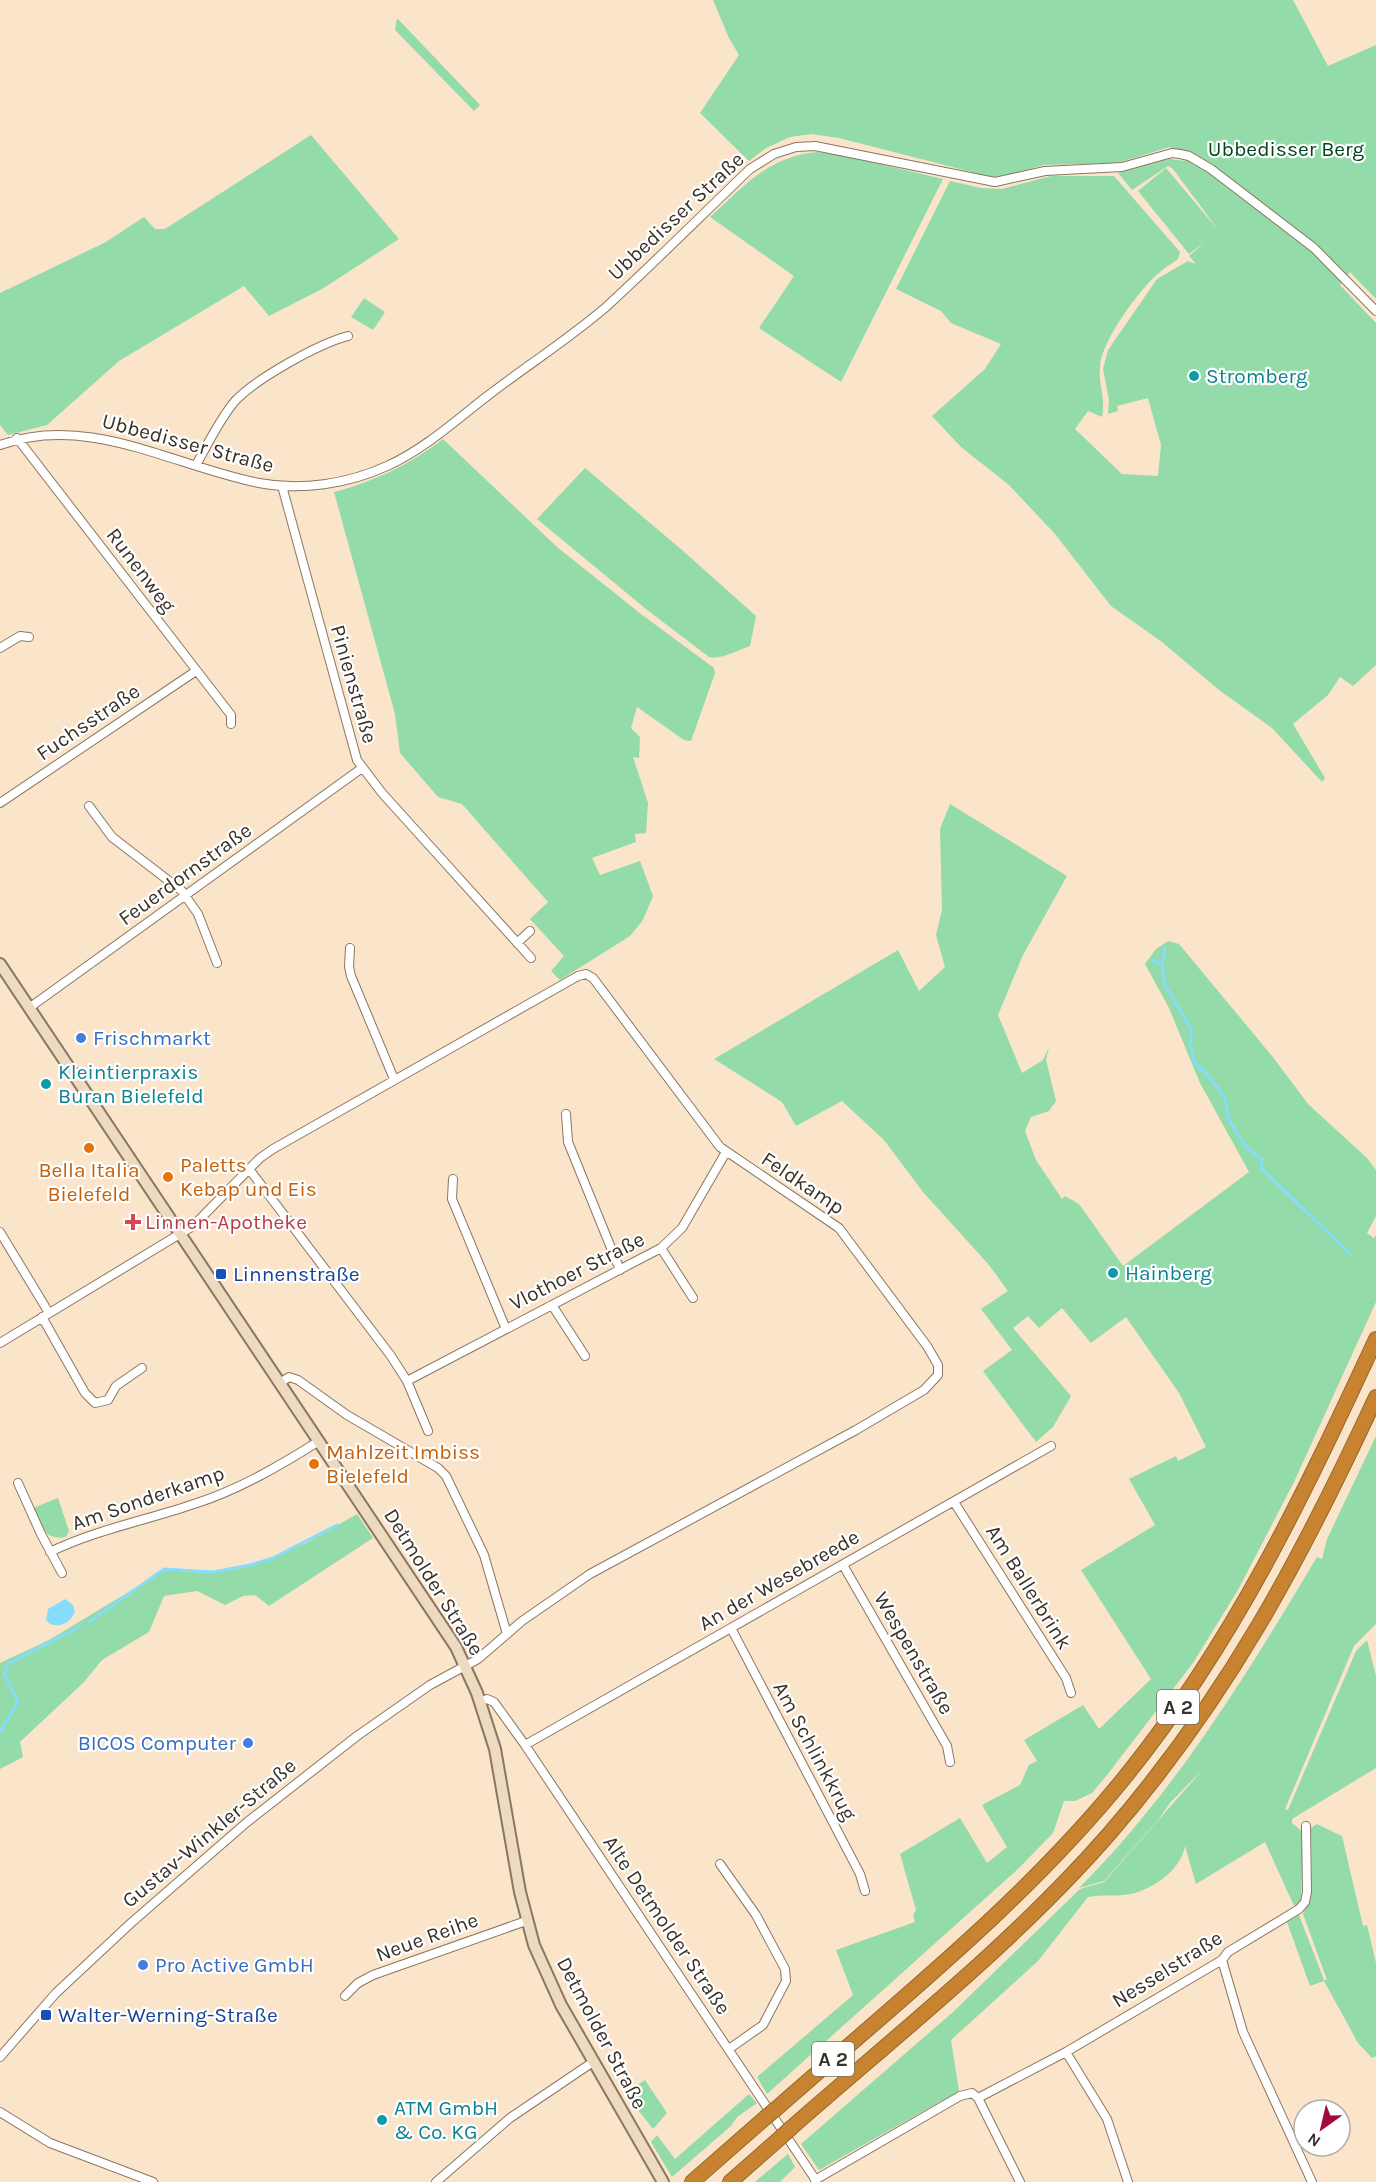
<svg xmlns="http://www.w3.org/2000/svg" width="1376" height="2182" font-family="Karla,sans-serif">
  <rect width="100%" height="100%" fill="#fae5cb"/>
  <!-- green -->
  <path fill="#93dba8" d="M713,0H1293L1328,66L1376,45V299L1350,272L1340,285L1376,323V665L1353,686L1340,677L1328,695L1293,724L1325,778L1322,782L1272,728L1219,690L1162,642L1111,606L1055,534L1009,485L961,447L932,416L985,369L1001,344L951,323L941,311L896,289L950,181L981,188L1002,189L1051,176H1114L1180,252L1178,259C1172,264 1165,267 1159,273C1140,288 1101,342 1100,366C1098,385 1106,397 1102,417L1088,411L1075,429L1122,474L1158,476L1161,445L1148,398L1117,406L1118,411L1108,414L1109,400L1103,369L1108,350L1157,279L1188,261L1196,264L1189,256L1205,242L1189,254L1138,191L1166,168L1219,231L1173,169L1168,166L1132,190L1118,173L1169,159L1186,161L1170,147L1117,163L1044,165L1006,176L991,177L839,138L811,134L790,137L766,148L749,161L700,113L739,55L729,38Z
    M397,18L480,105L474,111L395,30Z
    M311,135L399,239L322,289L269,316L244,286L119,361L47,425L8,435L0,425V293L106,242L144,217L155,229H165Z
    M817,152L838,154L943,179L841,382L759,328L794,276L710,217C745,185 768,157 817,152Z
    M364,298L385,312L373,330L351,317Z
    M443,439L557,547L641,614L714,668L715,673L691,741L684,740L637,707L631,728L640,737L639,758L633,757L648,803L646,833L635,834L636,842L592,858L600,875L640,861L653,896L643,920L630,936L560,980L551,971L564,956L530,919L548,902L462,804L438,797L400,753L395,714L334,492C375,481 409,465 443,439Z
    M585,468L682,550L756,616L750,646C738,650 721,660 709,657L646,609L537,519Z
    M950,804L1067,876L1023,955L998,1015L1022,1073L1043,1060L1049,1047L1046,1060L1056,1101L1049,1111L1031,1117L1025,1131L1036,1160L1062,1199L1065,1196L1079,1204L1123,1266L1249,1172L1200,1083L1169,1008L1145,964L1156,949L1168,941L1179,944L1272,1056L1308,1104L1367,1158L1376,1170V1216L1367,1233L1374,1238L1376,1235V1302L1294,1482L1238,1590L1193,1663L1107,1775L1092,1793L1075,1801H1064L1053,1833L1019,1868L767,2094L757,2077L853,1995L836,1950L915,1922L913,1915L916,1910L900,1854L960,1818L987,1863L1007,1847L982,1805L1020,1785L1029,1765L1037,1761L1024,1740L1083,1705L1099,1729L1151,1679L1081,1570L1155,1525L1129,1479L1176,1456L1178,1461L1206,1447L1179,1393L1126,1317L1091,1343L1062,1308L1039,1328L1028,1316L1013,1328L1071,1396L1053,1427L1036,1442L983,1371L1012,1350L981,1309L1008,1291L989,1265L923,1192L884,1140L842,1101L796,1126L782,1102L714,1059L898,950L919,991L945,967L936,935L942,910L940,829Z
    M1376,1436V1624L1354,1646L1285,1809L1288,1810L1356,1651L1367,1640L1376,1676V1768L1292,1819V1823L1303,1832L1301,1900L1294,1906L1265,1842L1196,1884L1185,1846C1181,1870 1153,1889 1131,1894C1117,1897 1102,1894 1088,1897L1038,1961L951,2040L959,2091L819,2170L801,2144L953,2012L1080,1889L1104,1882L1204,1768L1170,1803L1158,1820L1104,1881L1079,1888C1176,1791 1247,1674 1317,1557L1322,1559L1327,1539Z
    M58,1498L69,1531L66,1537C44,1541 41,1525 33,1508Z
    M357,1514L373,1538L269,1606L255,1595L243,1596L225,1605L197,1591L164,1596L149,1632L102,1660L84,1682L20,1742L23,1757L0,1769V1663L49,1640L165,1570L213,1573L251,1566L306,1543Z
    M1317,1824L1342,1836L1363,1926L1367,1925L1376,1963V2056L1372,2058L1358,2043L1324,1981L1310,1986L1287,1922L1299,1915L1324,1980H1327L1303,1914L1312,1894L1311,1828Z
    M645,2080L667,2113L653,2129L625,2093Z
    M749,2094L757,2103L737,2117L731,2126L672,2177L651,2142L657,2135L675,2159Z
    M788,2154L795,2167L780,2182H755Z"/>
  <!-- water -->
  <path fill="#87dcfc" d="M65,1599L73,1605L75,1612C70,1622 62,1628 50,1624L46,1620L48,1609Z"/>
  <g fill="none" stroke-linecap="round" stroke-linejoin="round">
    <!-- stream -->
    <path stroke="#87dcfc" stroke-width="3" d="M1165,948L1162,964L1165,985L1192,1030L1190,1044L1195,1064L1205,1072L1224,1096L1230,1122L1247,1148L1263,1160L1261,1167L1267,1174L1350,1254
      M1153,960L1162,964
      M89,1622L164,1569L213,1572L250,1565L273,1558L337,1525
      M0,1732L18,1701L4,1674L9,1663L81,1626"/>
    <!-- street casing -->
    <g stroke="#8a7760" stroke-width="10">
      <path id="street" d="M17,438L231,715V724
        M0,445C88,413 173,466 259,483C301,491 348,484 387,466C425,449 457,419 490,394C528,365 570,338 606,307C655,262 702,215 750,169L774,154L796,147L815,146L995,182L1045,171L1122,167L1172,153L1180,154L1189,156L1211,169L1314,248L1376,311
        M196,465C208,444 219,420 235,401C257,378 318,344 348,336
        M282,486L357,760L382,793L531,958
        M0,648L20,636L29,637
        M0,803L196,671
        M89,806L112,837L182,891L198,914L217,963
        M517,943L530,931
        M350,948L349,967L351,976L394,1079
        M29,1008L362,768
        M566,1114L568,1142L620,1270
        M249,1169L391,1356L407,1381L428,1431
        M453,1179L452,1199L506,1329
        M0,1232L49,1313
        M661,1248L693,1298
        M552,1305L585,1356
        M42,1317L85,1393L95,1403L108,1400L116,1386L142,1368
        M0,1343L193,1226L260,1158L273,1149L578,976L586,974L593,978L720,1147L839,1228L927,1346L938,1365V1375L924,1390L856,1430L590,1574L522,1621L478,1659L430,1685L357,1736L246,1823L131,1923L56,1993L0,2057
        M407,1381L661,1248L682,1228L726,1152
        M280,1383L289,1377L298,1380L347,1415L438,1468L446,1476L484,1555L507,1634
        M18,1483L41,1534L62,1573
        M954,1502L1066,1678L1071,1693
        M50,1552C98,1529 148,1520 197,1503C240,1489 281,1465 319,1441
        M843,1565L947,1746L950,1762
        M731,1628L860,1874L865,1891
        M480,1701L487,1699L494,1702L525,1745L817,2182
        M525,1745L1051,1446
        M720,1864L756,1915L785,1969L786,1981L763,2025L729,2049
        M1222,1960L1243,2032L1312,2182
        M345,1996L358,1983L373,1975L526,1921
        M1066,2052L1107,2119L1128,2182
        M978,2098L1066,2052L1222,1960L1228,1952L1299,1909L1305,1902L1307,1892L1306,1826
        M0,2112L50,2143L153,2182
        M815,2180L960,2096L972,2093L978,2098L1020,2182
        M436,2182L510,2118L593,2062"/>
    </g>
    <!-- secondary casing -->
    <g stroke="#8a7760" stroke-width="14">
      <path id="secondary" d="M0,964L456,1647L477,1693L495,1749L520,1892L534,1945L561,2005L663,2182"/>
    </g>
    <!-- highway casing -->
    <g stroke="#96672d" stroke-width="16">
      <path id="highway" d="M777,2108C897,2002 1024,1902 1125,1777C1235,1641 1303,1496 1376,1339
        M791,2128C899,2033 1014,1943 1109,1834C1227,1698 1301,1559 1376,1397
        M692,2182L765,2118
        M730,2182L780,2138"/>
    </g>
    <!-- street -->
    <use href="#street" stroke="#fff" stroke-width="8"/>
    <!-- secondary -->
    <use href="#secondary" stroke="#eedac1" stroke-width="10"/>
    <!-- highway -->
    <use href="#highway" stroke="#c7832f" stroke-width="14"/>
    <!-- highway-bridge casing -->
    <g stroke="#96672d" stroke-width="16" stroke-linecap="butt">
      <path id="highway-bridge" d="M765,2118L777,2108
        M780,2138L791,2128"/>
    </g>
    <!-- highway-bridge -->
    <use href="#highway-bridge" stroke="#c7832f" stroke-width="14"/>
  </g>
  <!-- markers -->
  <g fill="#0f9aa8" stroke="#fff" stroke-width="2">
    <circle cx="1194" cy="376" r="6"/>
    <circle cx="46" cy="1084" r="6"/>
    <circle cx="1113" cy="1273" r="6"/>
    <circle cx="382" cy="2120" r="6"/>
  </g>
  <g fill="#3f7fe0" stroke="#fff" stroke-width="2">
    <circle cx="81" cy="1038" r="6"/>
    <circle cx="248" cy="1743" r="6"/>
    <circle cx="143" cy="1965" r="6"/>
  </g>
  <g fill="#e8710a" stroke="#fff" stroke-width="2">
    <circle cx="89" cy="1148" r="6"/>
    <circle cx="168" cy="1177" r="6"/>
    <circle cx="314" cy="1464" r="6"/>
  </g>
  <path fill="#e0444e" stroke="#fff" stroke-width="2" d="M130 1213h6v6h6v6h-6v6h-6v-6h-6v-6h6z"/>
  <g fill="#1a4fb4" stroke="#fff" stroke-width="2">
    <rect x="215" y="1268" width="12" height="12" rx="3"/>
    <rect x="40" y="2009" width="12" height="12" rx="3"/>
  </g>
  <g text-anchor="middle" stroke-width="4.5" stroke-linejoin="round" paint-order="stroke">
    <!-- shield labels -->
    <g fill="#fff" stroke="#757068" stroke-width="1.5">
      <rect x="1157" y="1690" width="42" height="34" rx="4.5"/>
      <rect x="812" y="2042" width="42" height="34" rx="4.5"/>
    </g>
    <g font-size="20" font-weight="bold" fill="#3a3228">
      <text x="1178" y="1714">A 2</text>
      <text x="833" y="2066">A 2</text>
    </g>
    <!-- park labels -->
    <g font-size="21" fill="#014621" stroke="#fff">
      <text x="1286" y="156">Ubbedisser Berg</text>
    </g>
    <!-- street labels -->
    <g font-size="21" fill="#3a3228" stroke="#fff">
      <text transform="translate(676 216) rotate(-43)" y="7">Ubbedisser Straße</text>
      <text transform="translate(188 443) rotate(15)" y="7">Ubbedisser Straße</text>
      <text transform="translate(141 570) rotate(53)" y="7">Runenweg</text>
      <text transform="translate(354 684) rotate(74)" y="7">Pinienstraße</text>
      <text transform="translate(88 722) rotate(-34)" y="7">Fuchsstraße</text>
      <text transform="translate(185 874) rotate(-36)" y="7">Feuerdornstraße</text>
      <text transform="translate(803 1183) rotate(34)" y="7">Feldkamp</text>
      <text transform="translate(577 1271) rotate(-27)" y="7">Vlothoer Straße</text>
      <text transform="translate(148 1498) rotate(-19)" y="7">Am Sonderkamp</text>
      <text transform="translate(779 1580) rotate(-30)" y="7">An der Wesebreede</text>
      <text transform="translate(434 1582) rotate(58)" y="7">Detmolder Straße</text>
      <text transform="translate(1029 1587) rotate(58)" y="7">Am Ballerbrink</text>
      <text transform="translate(914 1653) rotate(60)" y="7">Wespenstraße</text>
      <text transform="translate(815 1751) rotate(62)" y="7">Am Schlinkkrug</text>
      <text transform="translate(209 1833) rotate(-40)" y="7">Gustav-Winkler-Straße</text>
      <text transform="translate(667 1925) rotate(56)" y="7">Alte Detmolder Straße</text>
      <text transform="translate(427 1937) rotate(-20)" y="7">Neue Reihe</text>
      <text transform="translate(1167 1969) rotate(-32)" y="7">Nesselstraße</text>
      <text transform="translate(602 2033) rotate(62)" y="7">Detmolder Straße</text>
    </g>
    <!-- culture labels -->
    <g font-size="21" fill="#0d838f" stroke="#fff" text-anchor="start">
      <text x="1206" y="383">Stromberg</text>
      <text x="58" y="1079">Kleintierpraxis<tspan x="58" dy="24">Buran Bielefeld</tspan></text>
      <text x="1125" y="1280">Hainberg</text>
      <text x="394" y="2115">ATM GmbH<tspan x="394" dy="24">&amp; Co. KG</tspan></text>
    </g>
    <!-- shop labels -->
    <g font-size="21" fill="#366cbe" stroke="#fff" text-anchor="start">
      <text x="93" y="1045">Frischmarkt</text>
      <text x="236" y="1750" text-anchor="end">BICOS Computer</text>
      <text x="155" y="1972">Pro Active GmbH</text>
    </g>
    <!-- food labels -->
    <g font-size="21" fill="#c56008" stroke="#fff" text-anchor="start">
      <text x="180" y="1172">Paletts<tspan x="180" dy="24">Kebap und Eis</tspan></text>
      <text x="89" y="1177" text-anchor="middle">Bella Italia<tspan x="89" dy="24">Bielefeld</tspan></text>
      <text x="326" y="1459">Mahlzeit Imbiss<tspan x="326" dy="24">Bielefeld</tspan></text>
    </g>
    <!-- health labels -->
    <g font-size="21" fill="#be3a42" stroke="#fff" text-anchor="start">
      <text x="145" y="1229">Linnen-Apotheke</text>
    </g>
    <!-- transit labels -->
    <g font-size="21" fill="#164399" stroke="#fff" text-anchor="start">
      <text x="233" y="1281">Linnenstraße</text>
      <text x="58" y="2022">Walter-Werning-Straße</text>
    </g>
  </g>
  <!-- north arrow -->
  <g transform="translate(1322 2128) rotate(214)"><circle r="28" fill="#ffffff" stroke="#b0ada9" stroke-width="1.5"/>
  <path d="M0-4.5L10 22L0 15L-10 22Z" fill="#a40839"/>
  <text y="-9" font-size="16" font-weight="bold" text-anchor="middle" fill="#3a3228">N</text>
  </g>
</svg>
